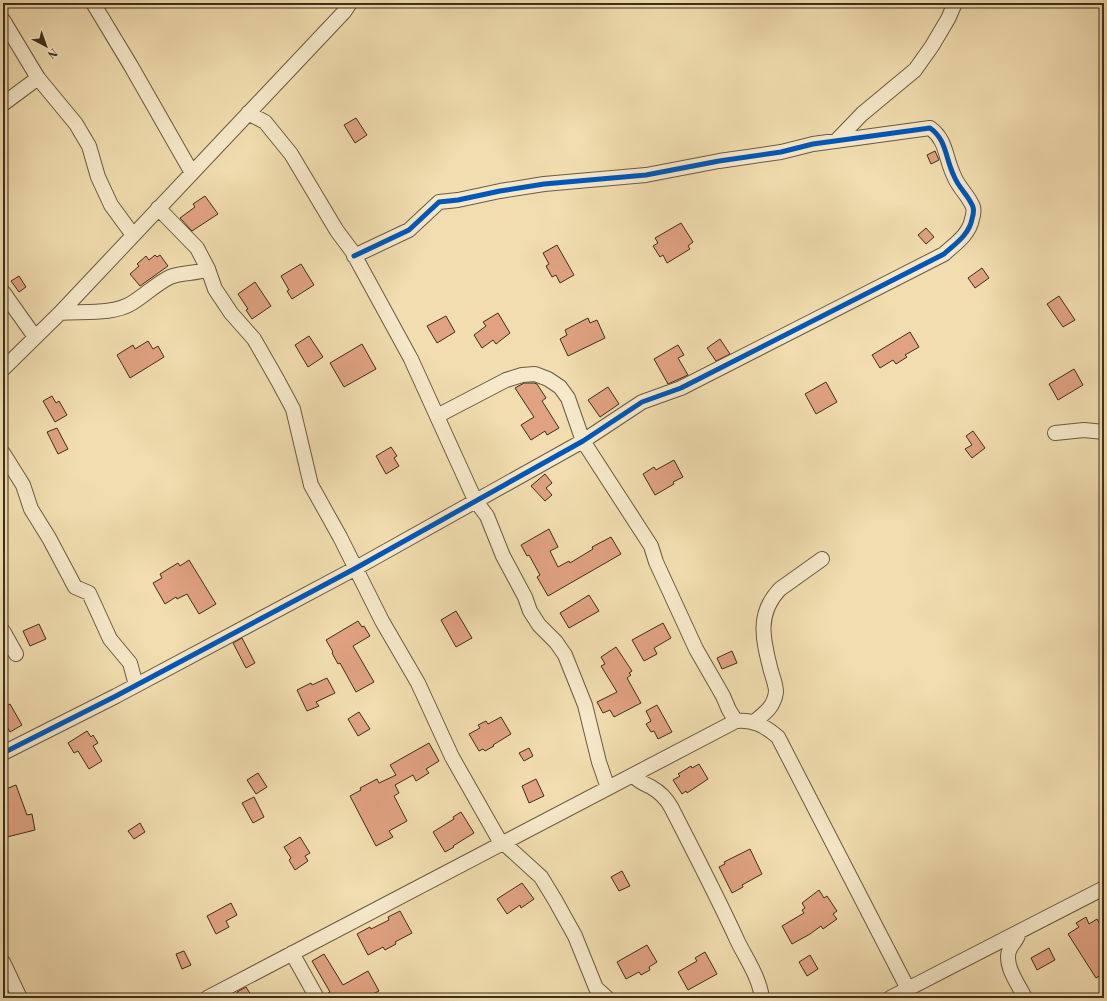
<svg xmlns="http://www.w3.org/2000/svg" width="1107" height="1001" font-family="'Libre Bodoni',serif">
  <rect width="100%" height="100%" fill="#f1ddaf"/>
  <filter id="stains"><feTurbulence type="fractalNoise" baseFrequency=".005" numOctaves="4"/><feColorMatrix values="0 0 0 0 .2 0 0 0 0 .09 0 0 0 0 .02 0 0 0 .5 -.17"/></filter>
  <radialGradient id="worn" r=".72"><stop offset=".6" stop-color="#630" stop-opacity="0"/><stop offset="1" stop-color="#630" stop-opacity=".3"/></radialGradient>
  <!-- building -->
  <path fill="#e0a281" stroke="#3e2e1b" d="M356,118L367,135L355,143L344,125Z
    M935,151L939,160L931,164L927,155Z
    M205,196L218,214L192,231L180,218L195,207L193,204Z
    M681,223L693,242L688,246L690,249L667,263L663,255L660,257L653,246L658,243L655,238Z
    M926,228L934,237L926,244L918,235Z
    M557,245L574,275L560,283L556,275L552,277L546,266L549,264L543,253Z
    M155,255L157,257L160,255L168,266L140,286L130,274L139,266L137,264L146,256L149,260Z
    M301,264L314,285L292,299L287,291L289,290L281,276Z
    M982,268L989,278L975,288L968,278Z
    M19,276L26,287L19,292L11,281Z
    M255,282L271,306L252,319L246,310L248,309L238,294Z
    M1059,296L1075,320L1063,327L1047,304Z
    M498,313L510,333L496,344L493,340L482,348L474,335L486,326L483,322Z
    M446,316L455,332L437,343L427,326Z
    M588,318L590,323L597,320L605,338L568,356L560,339L567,335L565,330Z
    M910,332L919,347L905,355L907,357L896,364L893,360L880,368L872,355Z
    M309,336L323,357L308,367L295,345Z
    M720,339L730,354L716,361L707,348Z
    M148,341L153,349L158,346L164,357L130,378L117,355L133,345L135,349Z
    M362,344L376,369L344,387L330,363Z
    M678,345L684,355L678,358L688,375L668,384L654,359Z
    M1074,369L1083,385L1058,400L1049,384Z
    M826,382L837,402L816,414L805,394Z
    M524,383H534L537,384L546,398L542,401L559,428L547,435L545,431L531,440L521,425L534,417L515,388Z
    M608,387L619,404L600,417L588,400Z
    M52,396L56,403L59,401L67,415L55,422L43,401Z
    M57,428L68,449L58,454L47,432Z
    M973,431L985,448L972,458L965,449L972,445L966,436Z
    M391,447L397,456L394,458L399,466L386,474L376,456Z
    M674,460L683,477L673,482L674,484L655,495L643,474L654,467L656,470Z
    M545,474L552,483L546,488L552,495L545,501L531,486Z
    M549,529L558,547L550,551L558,567L569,561L570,563L593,549L592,547L611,537L621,554L548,596L537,577L540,575L529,555L527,556L521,545Z
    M189,560L216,604L199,614L187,594L177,599L176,597L165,604L153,583L162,578L160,574L178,563L180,566Z
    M589,595L599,611L569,628L560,613Z
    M456,611L472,638L456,647L441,620Z
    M358,621L362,627L364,626L370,636L353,646L374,682L356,692L340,663L338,664L332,653L333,652L326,640Z
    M663,623L671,638L654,648L657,654L644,661L632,640Z
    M39,624L46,639L30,646L23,631Z
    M242,638L255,663L246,668L233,643Z
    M616,647L632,671L629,673L631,675L627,678L641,703L614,717L610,710L603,713L597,702L617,692L601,666L605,664L601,657Z
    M732,651L737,663L722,669L717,658Z
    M327,678L335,693L316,702L319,706L307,711L297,690L311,683L312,685Z
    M10,704L22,725L10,732L3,720V708Z
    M657,705L672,732L658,739L654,731L651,732L646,724L651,721L646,711Z
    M359,712L370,729L358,736L348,719Z
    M501,717L511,734L493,745L494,746L485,751L483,749L479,751L469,734L480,728L478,725L486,721L488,724Z
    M87,731L91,737L93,735L98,743L93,746L102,761L89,769L78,751L74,753L68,743Z
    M429,743L439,761L426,769L429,773L416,781L413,775L395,785L399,793L394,796L407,821L389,831L393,837L376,846L350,796L361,790L360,788L377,779L379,783L396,775L390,765Z
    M529,748L533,756L524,761L519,753Z
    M699,764L708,779L687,793L686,791L682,794L673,780L680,776L678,774L691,766L692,768Z
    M258,773L267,787L256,794L247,780Z
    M536,779L544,796L529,803L522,786Z
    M16,785L27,815L32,814L35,830L3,838V790Z
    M254,797L264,817L253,823L242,803Z
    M461,812L474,833L453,846L454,847L445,852L433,832L454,819L453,817Z
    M140,823L145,832L134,839L128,831Z
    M300,837L310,853L305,856L308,861L295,870L289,860L291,858L284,847Z
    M750,849L762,874L742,885L743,887L732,893L719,867L725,864L724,862Z
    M622,871L630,886L619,891L611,877Z
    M522,883L534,899L521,908L520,905L507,914L497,899Z
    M819,890L824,898L827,896L837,911L833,914L837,919L823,929L821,926L810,934L792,944L782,926L804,913L802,910L805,908L802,903Z
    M231,903L237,915L226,921L229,927L216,934L207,916Z
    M400,911L412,933L395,942L396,944L385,950L383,947L368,955L357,934L370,927L371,929L389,920L388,917Z
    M1086,917L1089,924L1097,919L1104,931V973L1096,978L1068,934L1079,927L1076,923Z
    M647,945L657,962L649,967L650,970L641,975L639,972L626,979L617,962Z
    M1049,948L1055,960L1037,970L1031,958Z
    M184,951L191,965L182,969L176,954Z
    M705,952L717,974L688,990L678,972L697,961L695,958Z
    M324,954L343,985L368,971L379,991L365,998H325V995L330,992L312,961Z
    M810,955L818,969L807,976L799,962Z
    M246,987L253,998H240L237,992Z"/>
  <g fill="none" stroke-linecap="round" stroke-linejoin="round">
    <!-- street casing -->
    <g stroke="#6b5a40" stroke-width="16">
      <path id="street" d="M93,3L131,66L192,173
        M3,20L38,78L3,104
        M38,78L76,124L89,146L98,177L111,205L133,235
        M248,113L265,122L291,154L337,231L352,251L411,359L475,500L487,516L503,556L525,597L530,611L539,625L556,642L565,655L585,705L599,762L608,788
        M836,141L862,114L915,70L932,46L948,19L955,3
        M158,208L197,248L208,269L215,289L231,313L254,339L278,381L293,409L311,485L340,537L382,621L418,683L452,757L498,838L541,877L555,900L575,936L594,983L596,988L607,998
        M3,292L35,337
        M60,313C82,311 113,315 132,303C145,295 156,284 170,277C182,272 196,274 208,269
        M3,369L60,313L344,12L350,3
        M437,416L506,380L522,375L535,374L548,379L560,387L568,398L583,441L651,546L656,562L696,649L723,696L729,710L736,721
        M1055,433L1084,430L1104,432
        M3,453L23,485L31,509L49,538L75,587L89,593L110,639L130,663L136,685
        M3,631L16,654
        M754,722C765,713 774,707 776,692C776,685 773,678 771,671C763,640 756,614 780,589L822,559
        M3,753L116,696L356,568L583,441L642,402L681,388L944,254C955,244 969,235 972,219C973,216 974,211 973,207C969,196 958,187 954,176C945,158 947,140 930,128L813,144L781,152L719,161L646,175L544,184L500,191L458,200L439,202L409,230L354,256
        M633,775C638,782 644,783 651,787C660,792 666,798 671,807C694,852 717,896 738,942C747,960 759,977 762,998
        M1019,932C1018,940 1011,944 1009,951C1004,966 1019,985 1025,998
        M292,953L317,998
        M3,962L20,998
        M207,998L736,721C753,719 765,726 778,737L908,989
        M890,998L1104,888"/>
    </g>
    <!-- street -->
    <use href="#street" stroke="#f6e9cb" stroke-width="14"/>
    <!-- cycleway casing -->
    <g stroke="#f6e9cb" stroke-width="8">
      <path id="cycleway" d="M3,753L116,696L356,568L583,441L642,402L681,388L944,254C955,244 969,235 972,219C973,216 974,211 973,207C969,196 958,187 954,176C945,158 947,140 930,128L813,144L781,152L719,161L646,175L544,184L500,191L458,200L439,202L409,230L354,256"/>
    </g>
    <!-- cycleway -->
    <use href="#cycleway" stroke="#0057b8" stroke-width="5"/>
  </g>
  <!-- margin -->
  <rect width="1107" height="1001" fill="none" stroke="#f1ddaf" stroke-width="16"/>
  <rect x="4" y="4" width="1099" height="993" fill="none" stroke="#3e2e1b" stroke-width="2"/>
  <rect x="8" y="8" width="1091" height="985" fill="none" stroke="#3e2e1b"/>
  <!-- north arrow -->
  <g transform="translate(46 46) rotate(139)" stroke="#f6e9cb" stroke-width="3" paint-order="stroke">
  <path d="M0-3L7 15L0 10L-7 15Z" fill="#3e2e1b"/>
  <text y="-6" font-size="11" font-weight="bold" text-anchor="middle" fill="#3e2e1b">N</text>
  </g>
  <rect width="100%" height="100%" filter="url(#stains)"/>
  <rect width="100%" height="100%" fill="url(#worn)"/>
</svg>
